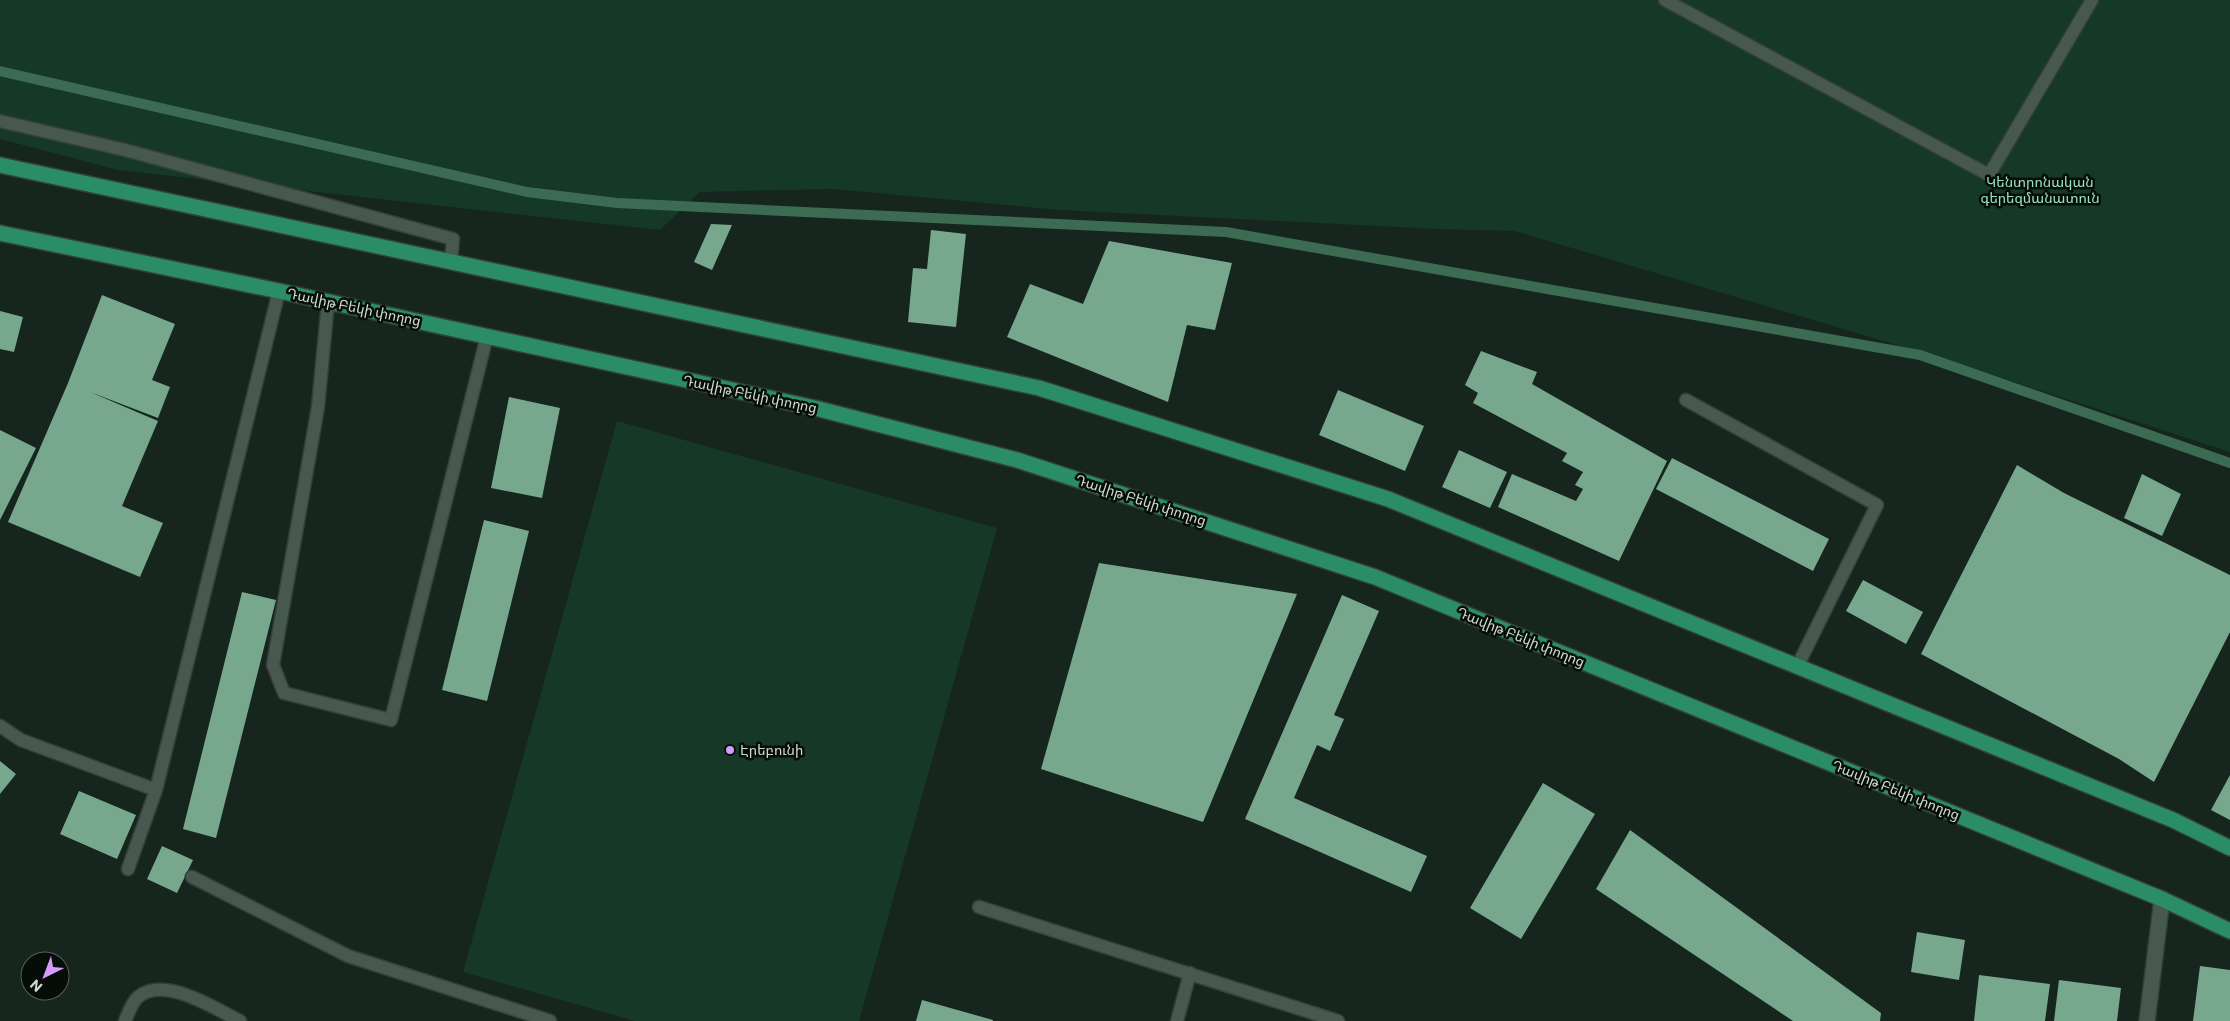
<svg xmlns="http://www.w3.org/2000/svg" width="2230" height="1021" font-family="Commissioner,'Noto Sans Armenian',sans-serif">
  <rect width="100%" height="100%" fill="#16251d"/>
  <!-- green -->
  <path fill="#163827" d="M0,0H2230V452L1940,358L1515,231L1438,229L1060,210L833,189L700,192L660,230L118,170L0,139Z
    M617,421L997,528L859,1021H635L463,972Z"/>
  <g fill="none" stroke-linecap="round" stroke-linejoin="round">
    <!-- stream -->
    <path stroke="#3c6b53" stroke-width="10" d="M0,71L527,192L617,203L1226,232L1920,355L2230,463"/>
  </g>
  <!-- building -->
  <path fill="#77a88e" d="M711,224L732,225L712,270L694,262Z
    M931,230L966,234L956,327L908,322L913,268L927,269Z
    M1109,241L1232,263L1215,330L1187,325L1168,402L1007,337L1030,284L1083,304Z
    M102,295L175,324L152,380L170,387L158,418L90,392L158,421L122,506L163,523L140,577L8,522L68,383Z
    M0,311L23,317L14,352L0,349Z
    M1481,351L1537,372L1532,384L1667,461L1619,561L1498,507L1512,474L1576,501L1583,489L1575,485L1583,472L1562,461L1567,453L1473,403L1478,393L1465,385Z
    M1338,390L1424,426L1405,471L1319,435Z
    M509,397L560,408L542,498L491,488Z
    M0,430L36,448L0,520Z
    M1459,450L1507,472L1490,508L1442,487Z
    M1672,458L1829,539L1813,571L1656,489Z
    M2017,465L2064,493L2230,575V632L2154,782L2119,759L1921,654Z
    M2142,474L2181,494L2162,536L2124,518Z
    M484,520L529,531L487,701L442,690Z
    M1099,563L1297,594L1203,822L1041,769Z
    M1863,580L1923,612L1906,644L1846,611Z
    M242,592L276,600L216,838L183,829Z
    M1342,595L1379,611L1334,715L1344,719L1330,751L1317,745L1294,798L1427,856L1411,892L1245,819Z
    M0,761L16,774L0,794Z
    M2230,775V820L2211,810Z
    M1543,783L1595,814L1521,939L1470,908Z
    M79,791L136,815L117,859L60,834Z
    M1630,830L1881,1013L1880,1021H1793L1596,889Z
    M162,846L193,860L177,893L147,879Z
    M1917,932L1965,940L1959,980L1911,972Z
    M2200,966L2230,970V1021H2193Z
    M1979,975L2050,984L2045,1021H1974Z
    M2059,980L2121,988L2117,1021H2054Z
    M922,1000L993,1020V1021H916Z"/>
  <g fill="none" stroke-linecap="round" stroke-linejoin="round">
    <!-- lane casing -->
    <g stroke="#333f38" stroke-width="15">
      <path id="lane" d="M1665,0L1989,175L2092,0
        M0,121L125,150L453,239L451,260
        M328,302L318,407L273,665L284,693L391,720L487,336
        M1686,400L1877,505L1797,667
        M0,726L21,740L156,790
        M128,869L156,790L279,291
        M192,877L348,956L550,1021
        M979,907L1338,1021
        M125,1021C128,1014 132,1002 138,997C165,975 215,1009 240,1021
        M1177,1021L1190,973"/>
    </g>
    <!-- street casing -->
    <g stroke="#333f38" stroke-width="18">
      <path id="street" d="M2147,1021L2162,899"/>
    </g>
    <!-- primary casing -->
    <g stroke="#333f38" stroke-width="18">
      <path id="primary" d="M0,165L1039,388L1388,499L2173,820L2230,848
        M0,233L279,291L815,408L1017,460L1375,577L2162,899L2230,931"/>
    </g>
    <!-- lane -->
    <use href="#lane" stroke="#47584e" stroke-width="12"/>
    <!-- street -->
    <use href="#street" stroke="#47584e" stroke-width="15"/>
    <!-- primary -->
    <use href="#primary" stroke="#2a8d66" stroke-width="15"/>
  </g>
  <!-- markers -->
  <circle fill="#d49cfb" stroke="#060d09" stroke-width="2" cx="730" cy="750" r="5"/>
  <g text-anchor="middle" stroke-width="5" stroke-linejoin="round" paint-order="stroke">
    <!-- park labels -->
    <g font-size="14" fill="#97e3bb" stroke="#060d09">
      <text x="2040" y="187">Կենտրոնական<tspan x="2040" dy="16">գերեզմանատուն</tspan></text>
    </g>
    <!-- street labels -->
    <g font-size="14" fill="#d0dad4" stroke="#060d09">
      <text transform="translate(354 307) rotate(12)" y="5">Դավիթ Բեկի փողոց</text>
      <text transform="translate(750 394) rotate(12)" y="5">Դավիթ Բեկի փողոց</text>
      <text transform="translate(1141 500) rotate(18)" y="5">Դավիթ Բեկի փողոց</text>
      <text transform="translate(1521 637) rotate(22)" y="5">Դավիթ Բեկի փողոց</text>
      <text transform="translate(1896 790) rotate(22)" y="5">Դավիթ Բեկի փողոց</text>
    </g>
    <!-- poi labels -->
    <g font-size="14" fill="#d0dad4" stroke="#060d09" text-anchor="start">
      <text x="740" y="755">Էրեբունի</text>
    </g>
  </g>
  <!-- north arrow -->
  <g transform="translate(45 976) rotate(222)"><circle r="24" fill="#060d09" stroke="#575f5a"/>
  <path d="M0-4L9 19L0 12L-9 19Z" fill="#d49cfb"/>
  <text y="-8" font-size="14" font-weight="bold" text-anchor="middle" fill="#d0dad4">N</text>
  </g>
</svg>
